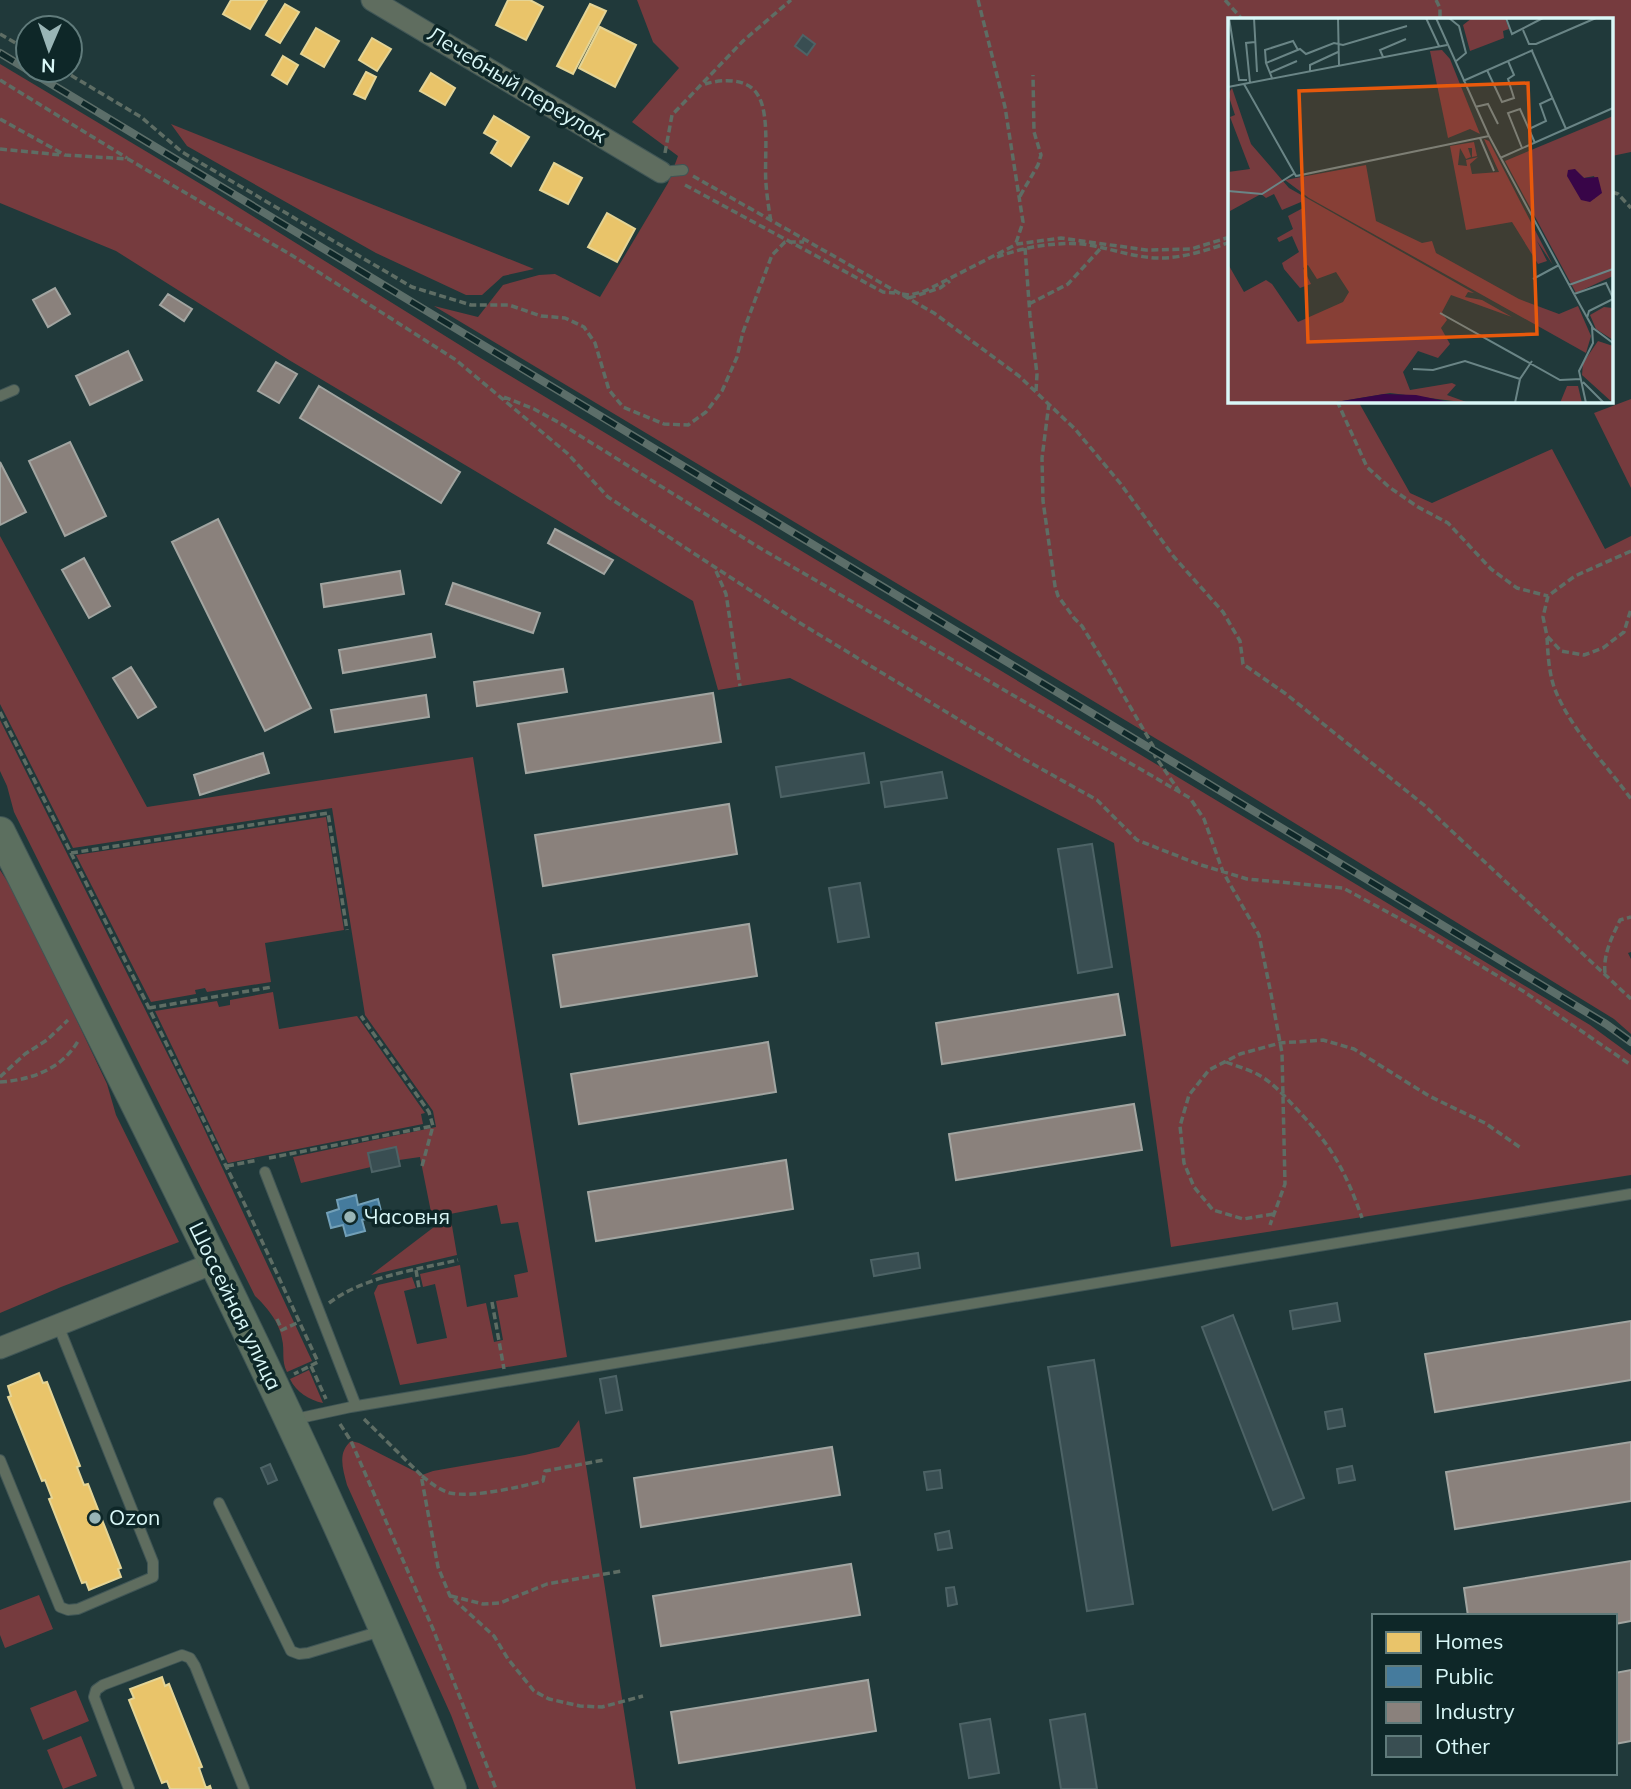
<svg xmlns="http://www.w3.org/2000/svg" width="1631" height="1789" font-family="Mulish,sans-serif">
  <rect width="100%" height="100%" fill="#20393a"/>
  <!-- green -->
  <path fill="#763b3e" d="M637,0H1631V152L1612,156V19H1230V401H1358L1410,493L1432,503L1552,449L1605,549L1631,536V952L1628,953L1631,959V1034L1614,1019L1195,762L434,306L478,317L503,285L539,275L555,274L600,297L668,183L678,156L632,122L679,68L653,42Z
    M0,64L214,192L479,357L1590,1025L1631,1055V1175L1171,1247L1114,843L790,678L718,690L693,601L289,360L116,251L0,203Z
    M171,124L534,269L503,276L482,295H466L376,253L187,146Z
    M1631,399V488L1594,413Z
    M0,536L147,807L473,757L567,1357L400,1385L374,1293L378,1285L412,1277L416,1288L404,1291L417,1344L447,1338L435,1284L423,1287L420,1274L460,1265L467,1307L486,1303L494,1342L503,1340L496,1301L518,1297L514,1275L528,1272L518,1222L501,1224L497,1205L450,1214L457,1255L371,1275L434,1227L420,1157L399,1160L396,1147L369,1153L371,1167L301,1183L293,1157L436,1127L433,1111L365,1015L332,808L73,848L0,704Z
    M0,720L194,1107L312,1361L287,1372C281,1360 285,1351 282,1339C280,1323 266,1306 255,1296L14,812L7,786L0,771Z
    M326,817L344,930L265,943L271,982L207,992L205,988L195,990L196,994L151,1002L76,855Z
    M0,870L20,901L107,1084L116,1115L179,1242L61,1287L0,1313Z
    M273,992L279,1029L357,1016L425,1113L421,1114L423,1124L228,1163L155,1011L217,1001L219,1007L230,1005V1000Z
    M309,1370L323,1403C309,1400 296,1392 290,1379Z
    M579,1420L636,1789H479L451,1715L347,1485C343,1469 337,1453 351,1441L359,1443L422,1475L433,1471L525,1455L559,1447Z
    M39,1595L53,1629L5,1648L0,1635V1610Z
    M76,1690L89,1721L43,1740L30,1708Z
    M81,1736L97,1776L63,1789L47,1750Z"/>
  <!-- homes -->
  <path fill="#e9c46a" stroke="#e4d495" stroke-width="2" d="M231,0H267L250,29L223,14Z
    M508,0H530L543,7L526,40L496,25Z
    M285,4L299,12L280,43L266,35Z
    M590,4L606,11L573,74L557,66Z
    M600,27L636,45L615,87L579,68Z
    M316,28L339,41L324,67L301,54Z
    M372,38L391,49L377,71L359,60Z
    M283,56L298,65L287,84L272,75Z
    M366,72L376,77L365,99L354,94Z
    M431,73L455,88L445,105L420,91Z
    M494,116L529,137L511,166L491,153L498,141L484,133Z
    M554,163L582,178L568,204L540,190Z
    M607,213L635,229L617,262L588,247Z
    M39,1373L43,1383L47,1382L80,1466L77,1467L84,1485L88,1484L121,1568L118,1569L121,1577L89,1590L86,1582L82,1583L49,1499L52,1498L45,1480L42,1481L8,1397L11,1396L8,1386Z
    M162,1677L165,1686L169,1684L202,1767L199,1768L206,1788L210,1786L211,1789H170L167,1781L162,1783L129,1700L134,1698L130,1689Z"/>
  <!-- public -->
  <path fill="#457b9d" stroke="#72a0b8" stroke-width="2" d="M356,1195L358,1205L378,1199L382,1215L362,1220L365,1231L346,1236L343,1225L331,1228L327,1213L339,1209L337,1200Z"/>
  <!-- industry -->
  <path fill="#8a817c" stroke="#a2a5a1" stroke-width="2" d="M55,288L70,314L48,327L33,300Z
    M168,294L192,309L184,321L160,305Z
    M128,351L142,380L90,405L76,376Z
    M276,362L297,374L279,403L258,391Z
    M319,386L460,472L441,503L300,418Z
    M70,442L106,516L65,536L29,461Z
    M0,462L26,512L0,525Z
    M218,519L311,708L265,731L172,542Z
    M555,529L613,560L604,574L548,543Z
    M84,558L110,606L89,618L62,570Z
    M400,571L404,594L324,607L321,584Z
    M453,583L540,613L533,633L446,604Z
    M431,634L435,657L343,673L339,650Z
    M131,667L156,707L138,718L113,678Z
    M563,669L567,692L477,706L474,682Z
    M713,693L721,742L526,773L518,724Z
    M426,695L429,717L335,732L331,710Z
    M263,753L269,773L200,795L194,775Z
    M729,804L737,854L543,886L535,835Z
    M749,924L757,976L561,1007L553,955Z
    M1118,994L1125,1035L942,1064L936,1023Z
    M768,1042L776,1092L579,1124L571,1074Z
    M1134,1104L1142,1150L956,1180L949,1134Z
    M786,1160L793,1209L596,1241L588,1192Z
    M1631,1321V1380L1435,1412L1425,1354Z
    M1631,1442V1501L1455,1529L1446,1472Z
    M832,1447L840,1495L641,1527L634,1478Z
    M1631,1561V1621L1615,1624V1616H1468L1464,1588Z
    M851,1564L860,1615L661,1646L653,1596Z
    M1631,1670V1741L1615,1744V1673Z
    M868,1680L876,1731L679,1763L671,1712Z"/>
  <!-- building -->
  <path fill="#394e52" stroke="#4d6366" stroke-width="2" d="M803,35L815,44L807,55L795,46Z
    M864,753L869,783L781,797L776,767Z
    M942,772L947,798L885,807L881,782Z
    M1092,844L1112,967L1078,973L1058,849Z
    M860,883L869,937L838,942L829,888Z
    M396,1147L400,1166L372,1172L368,1153Z
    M918,1253L920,1268L874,1276L871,1260Z
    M1337,1303L1340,1321L1293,1329L1290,1311Z
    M1233,1315L1304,1498L1273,1510L1202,1327Z
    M1094,1360L1133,1604L1087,1611L1048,1367Z
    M616,1376L622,1410L606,1413L600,1379Z
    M1342,1409L1345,1426L1328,1429L1325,1412Z
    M270,1464L277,1480L268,1484L261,1468Z
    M1352,1466L1355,1480L1339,1483L1337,1469Z
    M940,1470L942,1488L927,1490L924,1472Z
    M949,1531L952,1548L938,1550L935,1534Z
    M954,1587L957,1604L948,1606L946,1588Z
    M1085,1714L1097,1789H1061L1050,1720Z
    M990,1719L999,1773L969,1778L960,1724Z"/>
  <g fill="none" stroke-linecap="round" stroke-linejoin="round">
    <!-- service casing -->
    <g stroke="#405656" stroke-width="12">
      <path id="service" d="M661,172L683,170
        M0,396L14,390
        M265,1172L356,1406
        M291,1420L351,1407L1631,1194
        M0,1460L60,1607L68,1610L78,1609L153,1577V1562L58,1325
        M219,1503L291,1651L299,1654L308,1653L381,1631
        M129,1789L94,1697L96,1690L103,1685L182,1655L190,1658L195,1666L244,1789"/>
    </g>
    <!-- minor casing -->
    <g stroke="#405656" stroke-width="23">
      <path id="minor" d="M372,0L661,172
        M0,1348L214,1263"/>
    </g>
    <!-- secondary casing -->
    <g stroke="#405656" stroke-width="32">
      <path id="secondary" d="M0,832C157,1147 320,1461 451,1789"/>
    </g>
    <!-- path -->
    <path stroke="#5e6d64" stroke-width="3.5" stroke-dasharray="7 3.5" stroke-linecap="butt" d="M978,0L1005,107L1023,222L1015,246
      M1225,0L1242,19
      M1436,0L1440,8V19
      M0,34L28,50
      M62,70L141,117L182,152L412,287L471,305H509L541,316L565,318L584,327L595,343L609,390L623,407L664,424L688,425L706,412L722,391L737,357L743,332L772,255L785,242H804
      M0,80L127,158
      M705,84C722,79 749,77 759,97C770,118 764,160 766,184C767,197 769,210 771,222
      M0,119L65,155L128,159L298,259L456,360L567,453L608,497L800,623L1022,758L1097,800L1137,840L1198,864L1247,879L1343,888L1417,928L1523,991L1631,1065
      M0,149L61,155
      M665,153L672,115L743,41L791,0
      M693,176L934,313L1019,376L1075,429L1120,483L1174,557L1223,612L1240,641L1243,664L1286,694L1424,805L1631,999
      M685,185L883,292L895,293
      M1612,192L1618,194L1631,208
      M1020,196L1038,165L1041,155L1034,132L1033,75
      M1025,248L1030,316L1037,374L1036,391
      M997,257C1024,247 1054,242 1082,244C1107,247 1131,257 1157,258C1180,259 1208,250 1230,242
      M902,294L910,295L925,291L1017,244L1061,238L1146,250L1191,249L1230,237
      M909,298L940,288L950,281
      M1029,304L1068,284L1101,248
      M504,397L534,409L558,422L760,548L1190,798L1204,819L1223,872L1259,935L1271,994L1282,1053L1285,1184L1270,1225
      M1337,401L1367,467L1389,487L1418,507L1448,523L1491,569L1517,588L1548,596
      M1049,403L1042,458L1043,501L1055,586L1058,596L1074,618L1082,626L1110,672L1153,746L1155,756L1179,791
      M1631,551L1575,576L1548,596L1543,617L1547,636L1561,651L1584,655L1603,648L1624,632L1631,609
      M716,571L726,594L740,686
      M1547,638C1548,655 1549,676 1556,692C1573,732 1606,764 1631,799
      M0,712L149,1008L247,1209L318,1362L294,1374
      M71,853L328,813L347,930
      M1605,973C1603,954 1612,937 1620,920L1631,917
      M149,1008L272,987
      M1226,1062C1236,1066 1247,1069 1257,1074C1269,1080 1281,1092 1290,1102C1328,1141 1344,1166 1362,1218
      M0,1077L25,1054L47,1040L68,1020
      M0,1082C31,1080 62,1069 78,1041
      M269,1158L433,1126L429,1112L361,1016
      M227,1166L258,1160
      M422,1166L433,1126
      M1273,1214L1243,1219L1213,1210L1194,1187L1184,1163L1180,1126L1189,1095L1209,1070L1240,1054L1280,1043L1323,1040L1354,1049L1429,1096L1485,1123L1521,1148
      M416,1270L419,1288
      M492,1302L504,1369
      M329,1303C365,1276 416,1270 458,1260
      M277,1319L282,1330L299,1322
      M311,1366L326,1399
      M364,1419L421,1475L438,1567L450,1596L494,1636L508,1659L534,1691L549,1699L580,1706L602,1707L643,1696
      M340,1424L351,1441L433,1629L496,1789
      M422,1476C431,1483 439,1490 450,1493C473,1498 520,1487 543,1481L545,1471L604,1460
      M451,1596L483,1604L500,1603L547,1584L622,1571"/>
    <!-- service -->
    <use href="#service" stroke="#5f6d5f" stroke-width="10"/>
    <!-- minor -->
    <use href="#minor" stroke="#5f6d5f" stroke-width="21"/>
    <!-- secondary -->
    <use href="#secondary" stroke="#5c6f5f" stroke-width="30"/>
    <!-- rail casing -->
    <g stroke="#5c6e69" stroke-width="8">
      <path id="rail" d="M0,53L1606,1024L1631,1042"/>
    </g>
    <!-- rail -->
    <use href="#rail" stroke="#0e2728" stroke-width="5" stroke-dasharray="16" stroke-linecap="butt"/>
  </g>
  <!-- markers -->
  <g fill="#99b5b6" stroke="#0e2728" stroke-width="2.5">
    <circle cx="350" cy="1217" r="7"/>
    <circle cx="95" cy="1518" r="7"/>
  </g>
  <g text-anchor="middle" stroke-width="7" stroke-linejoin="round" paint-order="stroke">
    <!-- street labels -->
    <g font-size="21" fill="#daf8f8" stroke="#0e2728">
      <text transform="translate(517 85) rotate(31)" y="7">Лечебный переулок</text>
      <text transform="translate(235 1306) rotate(64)" y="7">Шоссейная улица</text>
    </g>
    <!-- poi labels -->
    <g font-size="21" fill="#daf8f8" stroke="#0e2728" text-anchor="start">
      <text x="364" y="1224">Часовня</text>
      <text x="109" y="1525">Ozon</text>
    </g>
  </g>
  <!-- overview -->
  <g transform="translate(1228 18)">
    <rect width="385" height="385" fill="#20393a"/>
    <path d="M244,0H277L281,11L275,13L276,20L242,33L235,7ZM214,32L222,41L252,116L242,111L220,120L202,33ZM4,70L23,126L61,170L246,275L240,274L237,279L254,282L284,299L223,277L214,294L219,302L213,310L222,326L210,340L190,333L175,354L182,372L224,365L228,367L219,377L241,385L162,375L102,385H0V246L16,274L38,262L44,266L70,304L115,284L121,274L108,254L89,261L80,247L75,250L83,266L72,270L56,251L54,245L71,234L64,218L51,224L49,220L65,211L60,198L75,190L73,184L54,192L46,176L38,180L33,176L2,193L0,154L22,151L2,99L7,97L0,76ZM385,98V258L348,275L277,143ZM346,152L356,160L366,158L371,171L366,181L351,175L340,158ZM256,121L261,123L325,247L309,223L319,243L310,246L284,204L238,212L222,128L246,124L249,138L244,139V130H240L243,139L238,141L232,130L230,147L239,148L238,142L250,139L242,146L244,156L271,154ZM138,147L148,203L194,225L204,223L208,235L291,281L331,296L350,288L363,318L358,335L81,180L57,162ZM376,289L385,290V322L368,311L362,297ZM370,323L385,328V385L354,357L355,345ZM339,368H350L354,385H332Z" fill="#763b3e" fill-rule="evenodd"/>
    <path d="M347,151L356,160L370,159L374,175L362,184L353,182L339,158L340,152ZM156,376L188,377L226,385H102Z" fill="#380548"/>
    <path fill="none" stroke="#6a8586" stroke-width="2" d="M1,0L11,62H19M26,0L29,54M110,0L111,47M198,0L211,28M208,0L261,118L346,276L365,310L385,325M221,0L231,8L238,35L227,44M278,0L284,16L315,0M295,12L301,26H308L368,0M304,33L338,111M155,39L152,32L178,21M38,45L37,32L65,23L70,32M259,52L274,84L286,80L280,61L286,57L280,43M82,53V47L110,34M41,55L69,43M44,60L38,45L72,31L78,36L106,25L115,27L179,8M235,63L305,32M22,65L18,25L27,24M16,66L68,158L261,118M0,69L219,27M247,89L260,86L270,106M301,111L318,103L312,86L325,80M252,120L266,153M294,130L280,95L292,91L307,125M272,140L385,90M0,173L34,176L67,155M305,261L331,247M341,267L385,251M346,276L378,265L385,280M212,295L332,362L353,361M359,300L361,293L385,281M185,351L205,352L237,343L292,361M355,364L376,385M287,385L292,361L304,343M358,385L351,353L365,325L364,309"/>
    <path fill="#e8590c" fill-opacity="0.15" stroke="#e8590c" stroke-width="3.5" d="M300,65L309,316L80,324L71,73Z"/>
    <rect width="385" height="385" fill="none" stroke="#daf8f8" stroke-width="3.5"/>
  </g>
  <!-- legend -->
  <rect x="1372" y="1614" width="245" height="161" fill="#0e2728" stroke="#607b7b" stroke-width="2"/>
  <rect x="1386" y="1632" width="35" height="21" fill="#e9c46a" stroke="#607b7b" stroke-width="2"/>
  <text x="1435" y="1649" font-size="21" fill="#daf8f8">Homes</text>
  <rect x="1386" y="1666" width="35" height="21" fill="#457b9d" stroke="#607b7b" stroke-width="2"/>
  <text x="1435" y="1684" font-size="21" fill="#daf8f8">Public</text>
  <rect x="1386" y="1702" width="35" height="21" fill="#8a817c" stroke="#607b7b" stroke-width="2"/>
  <text x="1435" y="1719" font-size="21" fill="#daf8f8">Industry</text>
  <rect x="1386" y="1736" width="35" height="21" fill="#394e52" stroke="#607b7b" stroke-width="2"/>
  <text x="1435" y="1754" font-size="21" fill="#daf8f8">Other</text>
  <!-- north arrow -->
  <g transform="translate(49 49) rotate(182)"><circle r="33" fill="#0e2728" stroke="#607b7b" stroke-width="2"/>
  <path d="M0-5L12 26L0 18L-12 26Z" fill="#99b5b6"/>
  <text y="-10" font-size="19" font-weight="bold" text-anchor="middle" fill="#daf8f8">N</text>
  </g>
</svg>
